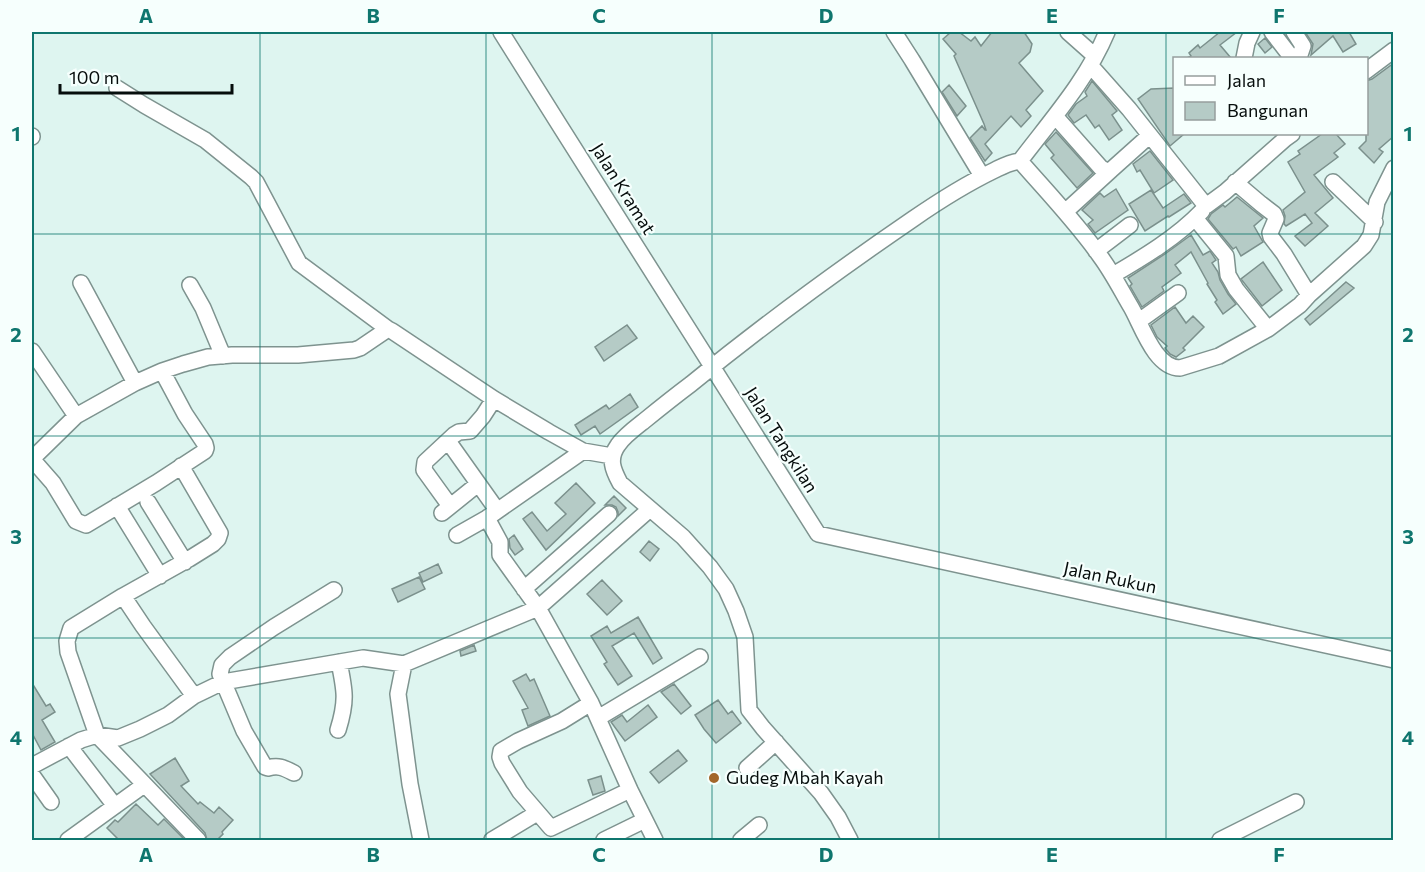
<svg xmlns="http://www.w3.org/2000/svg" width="1425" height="872" font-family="Commissioner,sans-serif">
  <rect width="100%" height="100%" fill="#def5f0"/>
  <!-- building -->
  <path fill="#b5cbc6" stroke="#7b908c" stroke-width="1.5" d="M951,32H959L971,41L975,37L981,46L992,32H1024L1032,44L1030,52L1019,63L1043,91L1026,110L1031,116L1021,127L1011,116L985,144L992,153L985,161L970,138L982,126L985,130H986L984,124L954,56L956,54L943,39Z
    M1220,32H1237L1220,45L1231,58H1187L1191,56L1189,53L1198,45L1200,48Z
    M1305,32H1349L1356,44L1343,52L1333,36L1311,55L1313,44Z
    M1265,38L1272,47L1265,53L1258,44Z
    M1394,63V136L1379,149L1383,152L1374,163L1359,148L1366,141V81L1372,79Z
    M1092,81L1117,111L1112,115L1122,130L1109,140L1099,125L1095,128L1086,115L1074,123L1068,115L1076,104L1087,96L1085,92Z
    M949,85L966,106L957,116L942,92Z
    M1174,88V134H1184L1170,146L1138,99L1151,89Z
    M1056,132L1093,173L1077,188L1051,158L1054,155L1045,144Z
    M1322,134H1336L1345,144L1334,153L1338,157L1314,175L1333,198L1315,213L1328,226L1305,246L1295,236L1312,223L1305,214L1286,226L1284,224L1285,216L1283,210L1305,192L1288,162L1300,154L1298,151Z
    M1150,151L1173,180L1154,193L1140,170L1137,172L1133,164Z
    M1116,189L1128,210L1095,233L1088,224L1093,220L1082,210L1100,193L1104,197Z
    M1151,190L1163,208L1184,194L1191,203L1169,217L1168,216L1145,231L1129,204Z
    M1237,197L1263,218L1254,226L1263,242L1241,256L1236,247L1233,249L1208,219L1211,214L1223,205L1225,207Z
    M1191,235L1203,255L1210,251L1216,260L1212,263L1218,272L1220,280L1228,294L1236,304L1223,314L1215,302L1217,300L1207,284L1208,283L1191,252L1175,265L1181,273L1162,287L1164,291L1142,307L1130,286L1132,284L1128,278L1165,254Z
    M1263,262L1282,290L1262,306L1241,279Z
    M1346,282L1354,288L1310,325L1305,319Z
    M1175,307L1186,323L1193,316L1204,327L1183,348L1185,350L1176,357L1170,354L1165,348L1167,346L1157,337L1151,325Z
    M627,325L637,338L604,361L595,347Z
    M630,394L638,407L600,434L595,426L581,435L575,425L606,405L609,409Z
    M576,483L595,503L546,550L523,519L532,512L547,531L566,514L555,503Z
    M614,496L626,508L618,516V512L616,507L612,505H605Z
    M514,535L523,549L515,555L510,548L509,539Z
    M649,541L659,549L650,561L640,552Z
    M438,564L442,573L423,582L419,573Z
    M419,577L425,589L398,602L392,589Z
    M602,580L622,601L607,615L587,594Z
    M638,617L662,658L653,664L634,633L612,646L632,676L618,685L604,664L607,662L591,636L607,626L611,633Z
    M474,645L476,651L461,656L460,651Z
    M526,674L530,681L534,679L550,716L528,726L522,710L528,708L513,681Z
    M32,683L46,706L50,704L55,712L42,720L55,742L41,750L32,733Z
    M674,684L691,706L681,714L661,692Z
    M718,700L728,714L732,711L741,723L716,743L704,729L695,715Z
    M648,705L657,717L625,741L611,722L622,715L627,722Z
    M678,750L687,761L659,783L650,772Z
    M175,758L189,781L181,786L198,804L200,802L214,813L219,807L233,820L222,832L223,834L217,840H207L205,833L150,774Z
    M601,776L605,791L593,795L588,780Z
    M136,804L158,825L164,819L185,840H119L107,828L115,820L118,822Z"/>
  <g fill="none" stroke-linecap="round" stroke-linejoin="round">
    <!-- minor casing -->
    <g stroke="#7e938f" stroke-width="18">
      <path id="minor" d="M501,32L560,126L818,534L1394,660
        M894,32L912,60L982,176
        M1068,32L1095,56
        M1272,32L1292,58
        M1294,32L1303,46L1299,58
        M1244,58L1247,43L1252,32
        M1090,65L1129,109L1206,206L1225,192L1285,139L1292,134
        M1366,71L1394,50
        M117,88L144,105L205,140L251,177L256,182L299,263L388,329
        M1055,116L1101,168L1107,171L1111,170L1149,136
        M32,137V136
        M1020,161C1047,192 1076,222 1100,256C1112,272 1121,290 1131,307C1142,326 1155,368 1180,368L1219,356L1268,329L1300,305L1309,295L1364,246L1371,235L1377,202L1394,168
        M1235,182L1261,204L1274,214L1276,219L1270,233L1271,237L1284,254L1309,295
        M1333,182L1375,222
        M1065,212L1111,170
        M1195,218L1226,256L1228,275L1236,289L1268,329
        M1096,251L1130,225
        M1113,275C1144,257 1177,237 1202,211
        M81,283L135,383
        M190,285L203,308L223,356
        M1139,321L1178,293
        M32,351L76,416
        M448,441L497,510
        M32,459L76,416L135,383L162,371L183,364L208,357L232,355H298L354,350L360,348L388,329L392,331L494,399L549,432L583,451L612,456
        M32,459L53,483L76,521L86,525L156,483L205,451L206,448L205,444L185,414L162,371
        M181,466L220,533L218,539L213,544L189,559L123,596L71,628L67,641L68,652L97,735L198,840
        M148,502L185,562
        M117,506L160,576
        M450,506L424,470L425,462L454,435L459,432L470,431L483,416L494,399
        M442,513L478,484
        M487,518L500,542V555L538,608L591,703L630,790L655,840
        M457,535L487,518L583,451
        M524,589L609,514
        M123,596L143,626L194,696
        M404,664L398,694L410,784L421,840
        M591,703L562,721L518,741L501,751L500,757L502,763L520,792L551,828L630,790
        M598,718L700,657
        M338,730C347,701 345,691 339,662
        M69,746L115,806
        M32,766L81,740L97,735L118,738L140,729L168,715L194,696L223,682L363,658L404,664L538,608L650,509
        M747,768L776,742
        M294,773C284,768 279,765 268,768L265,767L244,731L220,674L222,665L230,657L274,627L334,590
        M32,775L51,802
        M68,840L144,785
        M492,840L537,813
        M604,840L645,820
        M741,840L759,825
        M850,840L838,817L821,793L763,728L749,710L745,637L736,611L726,589L710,567L683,537L620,483C613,470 608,459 618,445C624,436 635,428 644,421C660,408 675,396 691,384C762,326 837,271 913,219C939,201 966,184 995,170C1003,166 1010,162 1020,161C1051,120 1087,80 1107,32
        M1220,840L1296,802"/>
    </g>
    <!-- minor -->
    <use href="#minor" stroke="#fff" stroke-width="15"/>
  </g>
  <!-- grid -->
  <path fill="none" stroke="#0f766e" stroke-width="1.5" stroke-opacity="0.55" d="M260,32V840M486,32V840M712,32V840M939,32V840M1166,32V840M32,234H1394M32,436H1394M32,638H1394"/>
  <!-- markers -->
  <circle fill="#a3662a" stroke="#f6fffd" stroke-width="2" cx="714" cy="778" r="6"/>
  <g text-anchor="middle" stroke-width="4.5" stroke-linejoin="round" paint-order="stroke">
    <!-- street labels -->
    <g font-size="18" fill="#060d0c" stroke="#f6fffd">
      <text transform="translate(623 189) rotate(58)" y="6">Jalan Kramat</text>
      <text transform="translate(781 440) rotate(58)" y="6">Jalan Tangkilan</text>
      <text transform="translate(1110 578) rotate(12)" y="6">Jalan Rukun</text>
    </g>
    <!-- poi labels -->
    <g font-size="18" fill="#060d0c" stroke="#f6fffd" text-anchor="start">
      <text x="726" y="784">Gudeg Mbah Kayah</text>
    </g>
  </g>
  <!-- border -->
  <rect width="1425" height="872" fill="none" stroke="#f6fffd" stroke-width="66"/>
  <!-- legend -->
  <rect x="1173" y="57" width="195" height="78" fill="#f6fffd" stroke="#969e9d" stroke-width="1.5"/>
  <rect x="1185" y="76" width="30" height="9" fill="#ffffff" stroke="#969e9d" stroke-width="1.5"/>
  <text x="1227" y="87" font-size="18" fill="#060d0c">Jalan</text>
  <rect x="1185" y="102" width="30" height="18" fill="#b5cbc6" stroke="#969e9d" stroke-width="1.5"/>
  <text x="1227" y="117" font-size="18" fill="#060d0c">Bangunan</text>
  <!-- scale -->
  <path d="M60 84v9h172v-9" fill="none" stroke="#060d0c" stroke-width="3"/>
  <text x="69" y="84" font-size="18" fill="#060d0c" stroke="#f6fffd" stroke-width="4.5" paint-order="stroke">100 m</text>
  <rect x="33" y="33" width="1359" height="806" fill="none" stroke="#0f766e" stroke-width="2"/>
  <g font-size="20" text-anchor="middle" font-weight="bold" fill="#0f766e">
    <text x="146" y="23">A</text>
    <text x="373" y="23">B</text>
    <text x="599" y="23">C</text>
    <text x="826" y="23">D</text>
    <text x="1052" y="23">E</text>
    <text x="1279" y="23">F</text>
    <text x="16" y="141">1</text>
    <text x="1408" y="141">1</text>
    <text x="16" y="342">2</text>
    <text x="1408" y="342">2</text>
    <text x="16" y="544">3</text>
    <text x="1408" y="544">3</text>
    <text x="16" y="745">4</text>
    <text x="1408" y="745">4</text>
    <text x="146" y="862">A</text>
    <text x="373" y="862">B</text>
    <text x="599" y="862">C</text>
    <text x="826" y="862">D</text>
    <text x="1052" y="862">E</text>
    <text x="1279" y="862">F</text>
  </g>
</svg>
